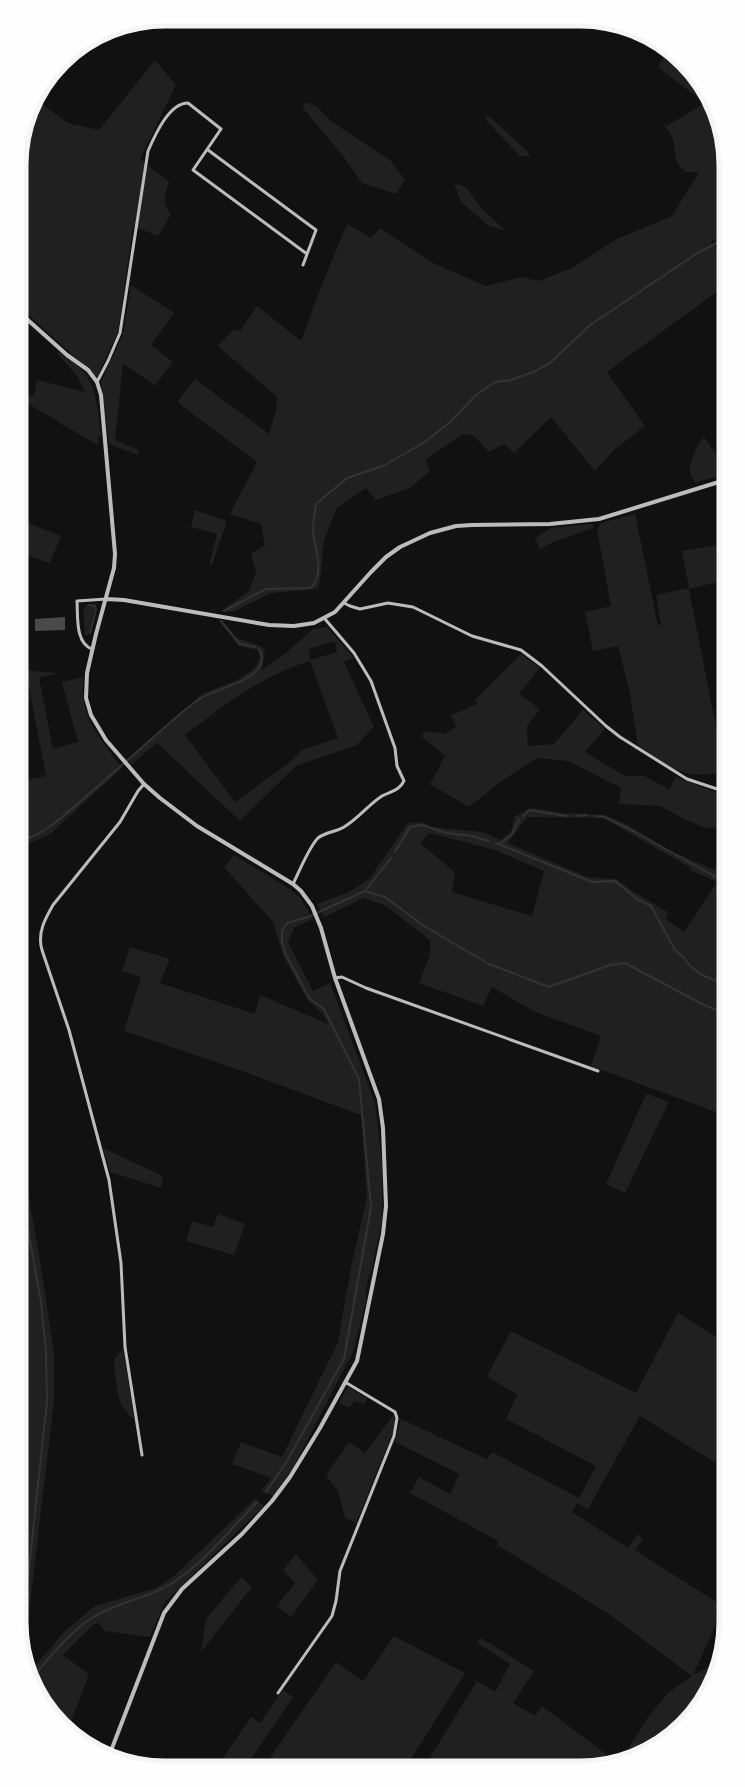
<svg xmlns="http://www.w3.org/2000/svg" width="745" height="1787" font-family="Quicksand,sans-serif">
  <rect width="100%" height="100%" fill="#111"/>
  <!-- green -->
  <path fill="#202020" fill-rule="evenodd" d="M668,50L683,61L707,92L721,127V235L711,242L721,254L722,288L607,372L645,426L614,450L595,471L551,417L514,453L504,444L489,452L474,436L464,434L426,459L430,471L410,488L376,500L366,488L336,509L324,541L320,580L318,589L271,593L233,612L221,611L249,591L256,572L251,553L265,546L261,524L230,514L257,462L177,402L195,379L269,434L276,410L277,397L218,346L234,329L240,331L257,306L301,341L321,287L347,224L371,238L380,228L435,264L486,286L522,277L538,281L572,268L617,239L672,216L699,172H685C683,170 680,167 678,164C672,153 678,139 665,127L703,104L701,100L658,67Z
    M155,60L176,85L140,159L169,182C165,195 161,203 171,214L158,236L133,226L118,332L97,377L20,307L19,155L34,100L37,97L44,106L68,123L99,130Z
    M306,102L316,106L332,122L391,161L405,180L396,194L362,183L343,156L302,107Z
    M489,116L527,151L530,157L520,156L485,119Z
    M454,183L466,187L481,208L505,230L489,226L461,202Z
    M131,285L174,313L151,345L173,362L155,385L123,364L115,440L139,450L138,455L109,444L101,382L123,334Z
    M59,352C67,358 77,364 84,372C98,390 98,415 101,437H98L99,446L20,399L34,395L37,380L85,392L77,376L57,353Z
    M704,437L722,462V475L695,483C693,479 690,475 690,471C689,462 698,443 704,437Z
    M195,510L227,521L212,565L209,564L217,534L191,527Z
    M635,514L658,626L661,624L656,595L689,588L682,551L718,545L722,568V581L689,589L723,764V773C713,773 701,776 691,774C672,771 653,756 638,745L630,694L618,646L593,651L585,612L611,606L597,530L601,523Z
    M20,520L61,536L50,563L26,555L24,567H21Z
    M592,524L594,528L553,542L540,549L535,538L551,528Z
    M86,605L95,607L88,635H85L83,610Z
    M219,621H222L236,638L256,644L265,649L262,670L287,652L313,629L327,627L354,658L344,662L374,727L357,745L296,766L240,821L157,743L132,764L127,759L202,694L237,680L254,669L260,658L258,650L239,646ZM335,641L337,652L310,660L309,649ZM310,661L338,738L302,750L290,762L235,802L185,735C224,705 263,675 310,661Z
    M521,654L540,668L519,694L540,709L527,726L528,746L554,744L583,710L605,729L585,752L625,776H644L669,789L676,777L723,795V829L717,827L706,828L686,820L660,806L619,804L621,788L568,761L537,758L503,780L469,807L430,784L445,756L421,736L426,731L444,734L456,727L451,715L477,704L475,700Z
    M21,670L59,673L39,678L53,749L78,742L62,682L83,677C80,719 99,736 122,768L50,834L21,847V781L46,776L28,682L21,683Z
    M531,808L562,813L604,815L624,823L669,850L714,870L717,864L723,866L724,1115L591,1066L601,1036L535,1012L492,987L483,1006L419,983L429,958L431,941L386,906L364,898L324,917L317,904L351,891L370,878L408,823L423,822L432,827L482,832L500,840L511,832L514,817ZM527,817L603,818L691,868L690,870L717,882L684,932L666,919L668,912L634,892L616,879L587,877L508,843ZM429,833L492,849L544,871L532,916L452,892L455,872L420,843Z
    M234,855L290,889L301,899L313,919L295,927L288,942L313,991L330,983L375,1103L382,1164V1220L371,1273L369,1275L365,1297H367L353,1352L294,1466L273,1496L261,1491L271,1478L232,1464L241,1442L282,1457L338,1342L351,1267L367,1197L361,1115L242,1071L124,1031L141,977L122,971L130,947L170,959L160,983L255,1014L260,995L328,1024L323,1014L308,1001L299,985L283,955L273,922L224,867Z
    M646,1094L669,1102L625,1193L606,1184Z
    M103,1148L163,1176L161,1188L110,1172Z
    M22,1160L41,1266L54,1353V1401L24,1655Z
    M218,1214L245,1224L234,1255L186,1241L192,1221L213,1227Z
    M678,1313L725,1342V1446L714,1462L640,1416L588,1509L577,1503L572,1512L628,1548L638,1534L643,1539L635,1550L724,1607L693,1675L719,1662C711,1694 688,1725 662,1743C650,1751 633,1756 620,1762L648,1717L668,1693L692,1676L609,1614L497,1545L498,1541L410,1493L419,1477L450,1494L459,1474L395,1442L401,1419L487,1459L492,1452L579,1498L596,1466L506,1419L517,1395L487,1376L511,1331L636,1393Z
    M123,1349L134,1419C115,1406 116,1381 114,1360Z
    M348,1387L367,1398L365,1404L355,1401L349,1408L339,1403Z
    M394,1414L395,1423L392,1434L356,1523L345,1518L338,1491L326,1475L349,1442L365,1453Z
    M255,1499L264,1506L165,1602L150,1637L104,1631L98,1622L92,1626L63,1655L89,1674L68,1730C49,1716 38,1693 29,1673L64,1632L95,1606L156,1588L175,1575Z
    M296,1554L318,1580L291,1617L277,1606L295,1583L283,1570Z
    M241,1577L252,1587L201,1652L206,1619Z
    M394,1636L465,1673L408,1764L265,1765L336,1662L363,1681Z
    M481,1638L534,1671L513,1703L535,1716L542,1706L618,1763L426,1764L477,1681L495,1692L510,1664L477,1643Z
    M283,1690L293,1697L247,1765H223L220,1762L251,1717L260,1723Z"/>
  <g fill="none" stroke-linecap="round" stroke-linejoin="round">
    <!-- stream -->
    <path stroke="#333" stroke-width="2" d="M89,605L95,606L96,611
      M224,611L266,589L311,588C326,570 314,549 313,530C313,522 315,512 316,504L347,478L383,466L425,442L450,422L476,395L495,382L511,380L536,371L551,362L590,325L699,252L721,241
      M221,621L240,644L255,647
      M90,633L95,613
      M523,816L529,810L567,816
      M576,816L586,815
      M596,816L605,817L633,831L723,881
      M21,841L38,834L55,823C87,796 118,769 149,741C166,727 184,708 203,697C220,687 275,678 259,648
      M496,843L592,882L615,881L637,899L651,906L675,950L684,958L691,967L702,975L724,984
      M500,844L512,834L519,820
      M395,852L410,827L422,825L446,833L472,836L489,841
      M365,891L385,897L424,926L489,964L549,987L610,965L625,963L704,1005L724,1013
      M23,1202L41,1302L46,1352L47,1401L24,1615
      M266,1492L287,1461L344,1359L371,1207L359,1079L324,1009L310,999L286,955L282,942V931L287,923L308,917L365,891L391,858
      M31,1678C51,1657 68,1633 92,1618C120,1600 154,1598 181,1577C207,1558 234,1526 257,1502"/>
  </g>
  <!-- building -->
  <path fill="#4a4a4a" d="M65,617V630L35,631V619Z"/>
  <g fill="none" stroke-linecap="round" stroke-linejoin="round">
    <!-- minor -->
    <path stroke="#bcbcbc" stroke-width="3" d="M208,150L316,230L303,265
      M97,382L108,361L120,333L148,151C155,135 169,103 188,103L221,129L193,170L307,254
      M344,603L350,606L360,609L388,603L413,607L472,636L521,650L542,666L606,726L620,737L687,779L723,791
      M92,649C75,643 78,616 77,601L106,599
      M293,884C299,872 309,847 318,838C325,832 336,832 344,827C358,819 368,805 382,796C391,791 399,791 404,781L397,766L395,748L371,681L354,653L325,619
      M335,978L342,977L366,988L598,1071
      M142,1455L125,1347L121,1263L109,1180L69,1030L42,950C37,933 45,919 53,905L120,822L138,791L144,784
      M278,1693L332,1616L336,1601L340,1571L394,1436L397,1418L395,1412L345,1382"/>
    <!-- tertiary -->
    <path stroke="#bcbcbc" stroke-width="4" d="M20,313L67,355L88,370L97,382L101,395L115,554L114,568L96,634L87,673L86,698L91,715L106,740L144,784L160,798L197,826L293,884L301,891L312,906L321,928L335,978L379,1099L383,1128L386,1206L383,1234L357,1361L320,1428L290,1477L272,1501L242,1534L182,1589L164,1613L109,1756
      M106,599L124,600L269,625L294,626L314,623L335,612L371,572L386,557L400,547L430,533L456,526L472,525L550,524L599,519L722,481"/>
  </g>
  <!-- crop -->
  <path d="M0 0H745V1787H0ZM165 26H580A139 139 0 0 1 719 165V1622A139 139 0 0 1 580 1761H165A139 139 0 0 1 26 1622V165A139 139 0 0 1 165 26Z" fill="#fefefe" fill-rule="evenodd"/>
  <path fill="none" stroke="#f5f5f5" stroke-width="5" d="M165 26H580A139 139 0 0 1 719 165V1622A139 139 0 0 1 580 1761H165A139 139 0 0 1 26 1622V165A139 139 0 0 1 165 26Z"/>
</svg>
